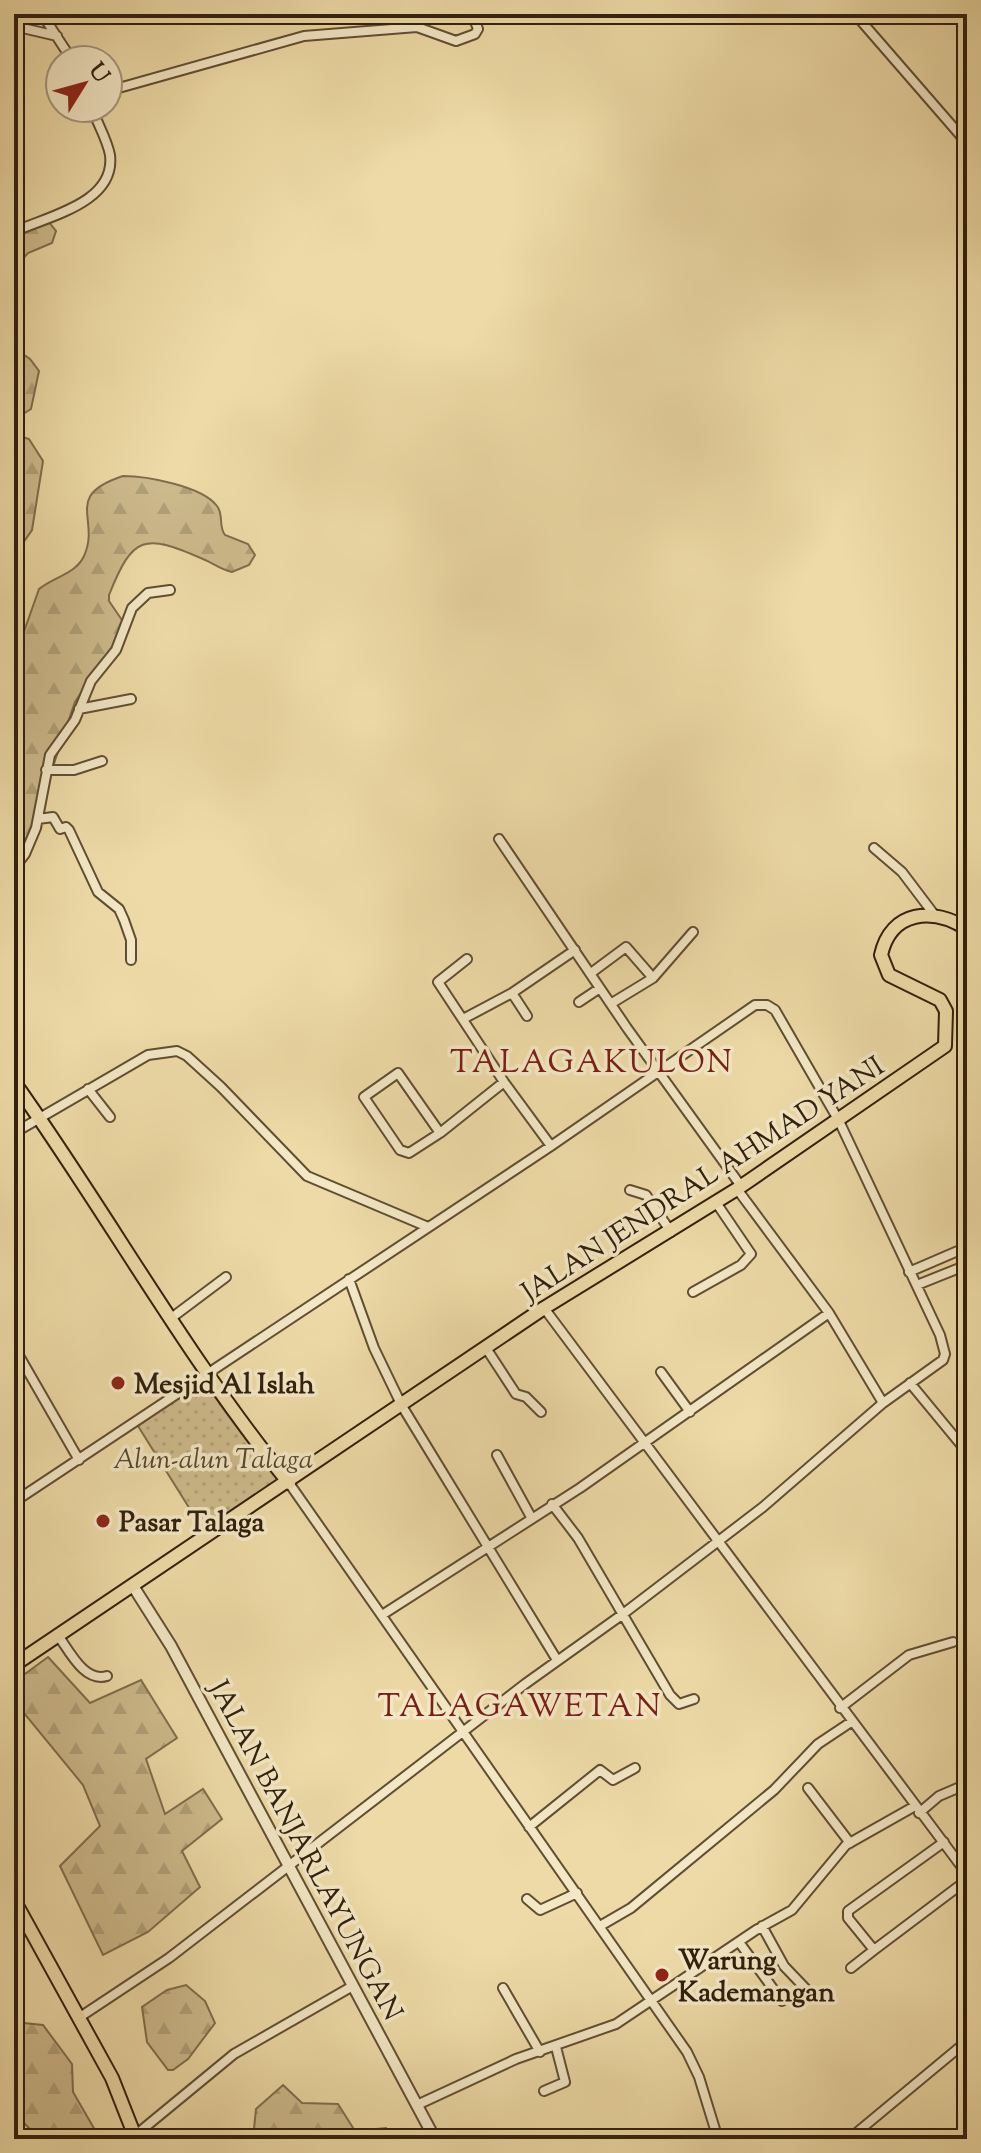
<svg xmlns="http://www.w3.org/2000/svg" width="981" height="2153" font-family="'Sorts Mill Goudy',serif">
  <defs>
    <pattern id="forest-firs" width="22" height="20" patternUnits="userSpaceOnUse" patternTransform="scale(2)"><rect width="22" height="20" fill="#cdba8c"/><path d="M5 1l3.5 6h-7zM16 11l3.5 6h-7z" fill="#b0a078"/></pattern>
    <pattern id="park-dots" width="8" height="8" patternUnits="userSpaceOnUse" patternTransform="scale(2)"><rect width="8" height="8" fill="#cdba8c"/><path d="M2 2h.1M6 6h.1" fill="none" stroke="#b0a078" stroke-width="1.8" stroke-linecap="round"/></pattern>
  </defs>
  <rect width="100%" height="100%" fill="#eddaa6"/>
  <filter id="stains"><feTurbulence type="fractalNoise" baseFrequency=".0025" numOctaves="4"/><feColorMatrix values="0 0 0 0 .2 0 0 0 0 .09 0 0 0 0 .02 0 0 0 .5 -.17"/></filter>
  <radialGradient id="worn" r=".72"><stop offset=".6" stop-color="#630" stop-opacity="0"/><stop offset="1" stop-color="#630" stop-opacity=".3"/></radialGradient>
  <!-- forest -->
  <path fill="url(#forest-firs)" stroke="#7f6d4c" stroke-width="2" d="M48,221L56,231L52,243L28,253L14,269V233Z
    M14,348L30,359L39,371L31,409L20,416L14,415Z
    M14,434L29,439L43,461L32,530L14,556Z
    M123,476C146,476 202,486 217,506C224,515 218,526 225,535L248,544L255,555L249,565L232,572C221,570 213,563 203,559C144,533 133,535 109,595V601L126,626L75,702L21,860L14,867V660L39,589C53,577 76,574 84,556C101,519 62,496 123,476Z
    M48,1657L90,1703L141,1680L177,1738L146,1759L165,1814L203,1789L222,1819L182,1851L200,1887L148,1932L103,1955L60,1866L100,1826L83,1785L14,1701V1682Z
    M186,1985L205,2001L215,2023L188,2059L173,2070H168L147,2042L142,2007L167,1990Z
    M14,2022L43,2025L72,2064L73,2092L95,2130L85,2139H40L14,2113Z
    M283,2085L302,2103L338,2104L355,2131L386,2128L393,2139H253L256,2109Z"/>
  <!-- park -->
  <path fill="url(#park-dots)" stroke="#7f6d4c" stroke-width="2" d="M214,1373L286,1483L203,1530L138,1426Z"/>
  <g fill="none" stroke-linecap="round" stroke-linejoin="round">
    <!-- minor casing -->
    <g stroke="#604e32" stroke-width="12">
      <path id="minor" d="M42,14L72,60
        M855,14L967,143
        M14,26L57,36
        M108,91L304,36L417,27L456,41L475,34L478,29L472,14
        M14,232C44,217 116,204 110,155C107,139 97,123 92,108
        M79,709L131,699
        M46,770H74L102,761
        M38,819L53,817L60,829L66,827L69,830L98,892L119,909L124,920L131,940V960
        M499,839L627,1028L741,1186
        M874,848L902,872L933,913
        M14,868L25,854L36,828L50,755L75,720L91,681L116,650L132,608L148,593L170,590
        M467,959L438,982L504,1082
        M591,973L626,947L653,978
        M512,993L527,1016
        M579,1002L600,988
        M612,1003L653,978L693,932
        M463,1019L512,993L575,950
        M88,1089L110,1117
        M14,1133L148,1055L177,1051L187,1056L221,1087L307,1176L428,1227
        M440,1133L398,1073L364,1097L400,1150L409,1153L440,1133L504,1082L551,1146
        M737,1189L829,1313L883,1403
        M630,1190L646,1195L671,1232
        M909,1272L967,1247
        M349,1279L374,1348L402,1406L557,1660
        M917,1285L967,1265
        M693,1292L741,1265L751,1254L715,1201
        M544,1308L967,1874
        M170,1319L226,1277
        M14,1347L79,1460
        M486,1348L516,1394L526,1397L541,1412
        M661,1372L690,1412
        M910,1383L967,1452
        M497,1455L531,1517
        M289,1483L687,2052L699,2077L718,2139
        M14,1502L551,1146L755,1005H767L775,1010L839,1121L940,1335L945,1354L943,1360L883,1403L763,1507L623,1614L525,1684L169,1958L80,2017
        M552,1504L578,1538L670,1695L679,1704L694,1699
        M382,1615L580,1488L829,1313
        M57,1634C69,1650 84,1683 107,1676
        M840,1708L909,1655L953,1642
        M808,1788L850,1843
        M919,1813L939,1796L967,1784
        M529,1827L600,1770L613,1780L635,1768
        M527,1899L540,1910L577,1893
        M600,1926L631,1908L774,1790L818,1744L851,1722
        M762,1926L784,1966L806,1989
        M739,1942L782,2001
        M874,1950L967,1880
        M851,1968L874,1950L848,1918V1911L944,1842
        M503,1988L540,2052
        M544,2091L565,2082L556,2047
        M417,2105L516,2059L616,2024L756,1930L792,1910L846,1845L915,1806
        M132,2138L234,2054L351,1987
        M849,2139L967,2041"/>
    </g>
    <!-- tertiary casing -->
    <g stroke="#604e32" stroke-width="14">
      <path id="tertiary" d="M133,1586L171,1646L435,2139"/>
    </g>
    <!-- primary casing -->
    <g stroke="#31200c" stroke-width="16">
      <path id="primary" d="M14,1082C108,1214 186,1357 289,1483
        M14,1665L544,1308L737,1189L945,1046L946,1011L940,1000L889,975L881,955C891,910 933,907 967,929
        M14,1900L112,2078L136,2139"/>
    </g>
    <!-- minor -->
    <use href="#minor" stroke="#f3e7c5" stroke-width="8"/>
    <!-- tertiary -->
    <use href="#tertiary" stroke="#f3e7c5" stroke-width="10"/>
    <!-- primary -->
    <use href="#primary" stroke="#eddaa6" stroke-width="12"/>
  </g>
  <!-- markers -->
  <g fill="#8f2418" stroke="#f3e7c5" stroke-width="3">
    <circle cx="118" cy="1383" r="8"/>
    <circle cx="103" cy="1521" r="8"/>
    <circle cx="662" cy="1975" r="8"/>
  </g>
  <g text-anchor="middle" stroke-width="7" stroke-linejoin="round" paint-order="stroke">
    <!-- street labels -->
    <g font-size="28" fill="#31200c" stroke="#f3e7c5">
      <text transform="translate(702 1178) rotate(-33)" y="10">JALAN JENDRAL AHMAD YANI</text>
      <text transform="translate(307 1850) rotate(62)" y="10">JALAN BANJARLAYUNGAN</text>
    </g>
    <!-- poi labels -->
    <g font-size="28" font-weight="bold" fill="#31200c" stroke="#f3e7c5" text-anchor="start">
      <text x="134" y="1393">Mesjid Al Islah</text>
      <text x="119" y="1531">Pasar Talaga</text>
      <text x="678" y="1969">Warung<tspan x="678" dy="32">Kademangan</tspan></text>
    </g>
    <!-- park labels -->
    <g font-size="28" font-style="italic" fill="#58462c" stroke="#f3e7c5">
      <text x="213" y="1468">Alun-alun Talaga</text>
    </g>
    <!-- quarter labels -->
    <g font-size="32" letter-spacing="2" fill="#7a1f14" stroke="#f3e7c5">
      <text x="592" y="1072">TALAGAKULON</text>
      <text x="520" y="1716">TALAGAWETAN</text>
    </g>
  </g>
  <!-- margin -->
  <rect width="981" height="2153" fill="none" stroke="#eddaa6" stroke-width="48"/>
  <rect x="16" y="16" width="949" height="2121" fill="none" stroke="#31200c" stroke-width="4"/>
  <rect x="24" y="24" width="933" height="2105" fill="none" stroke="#31200c" stroke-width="2"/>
  <!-- north arrow -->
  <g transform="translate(84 84) rotate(53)"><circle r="38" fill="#f3e7c5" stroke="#a5977b" stroke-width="2"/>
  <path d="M0-6L14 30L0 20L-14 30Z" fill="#8f2418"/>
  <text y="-12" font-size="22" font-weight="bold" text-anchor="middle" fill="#31200c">U</text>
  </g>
  <rect width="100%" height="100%" filter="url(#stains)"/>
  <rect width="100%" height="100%" fill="url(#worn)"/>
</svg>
